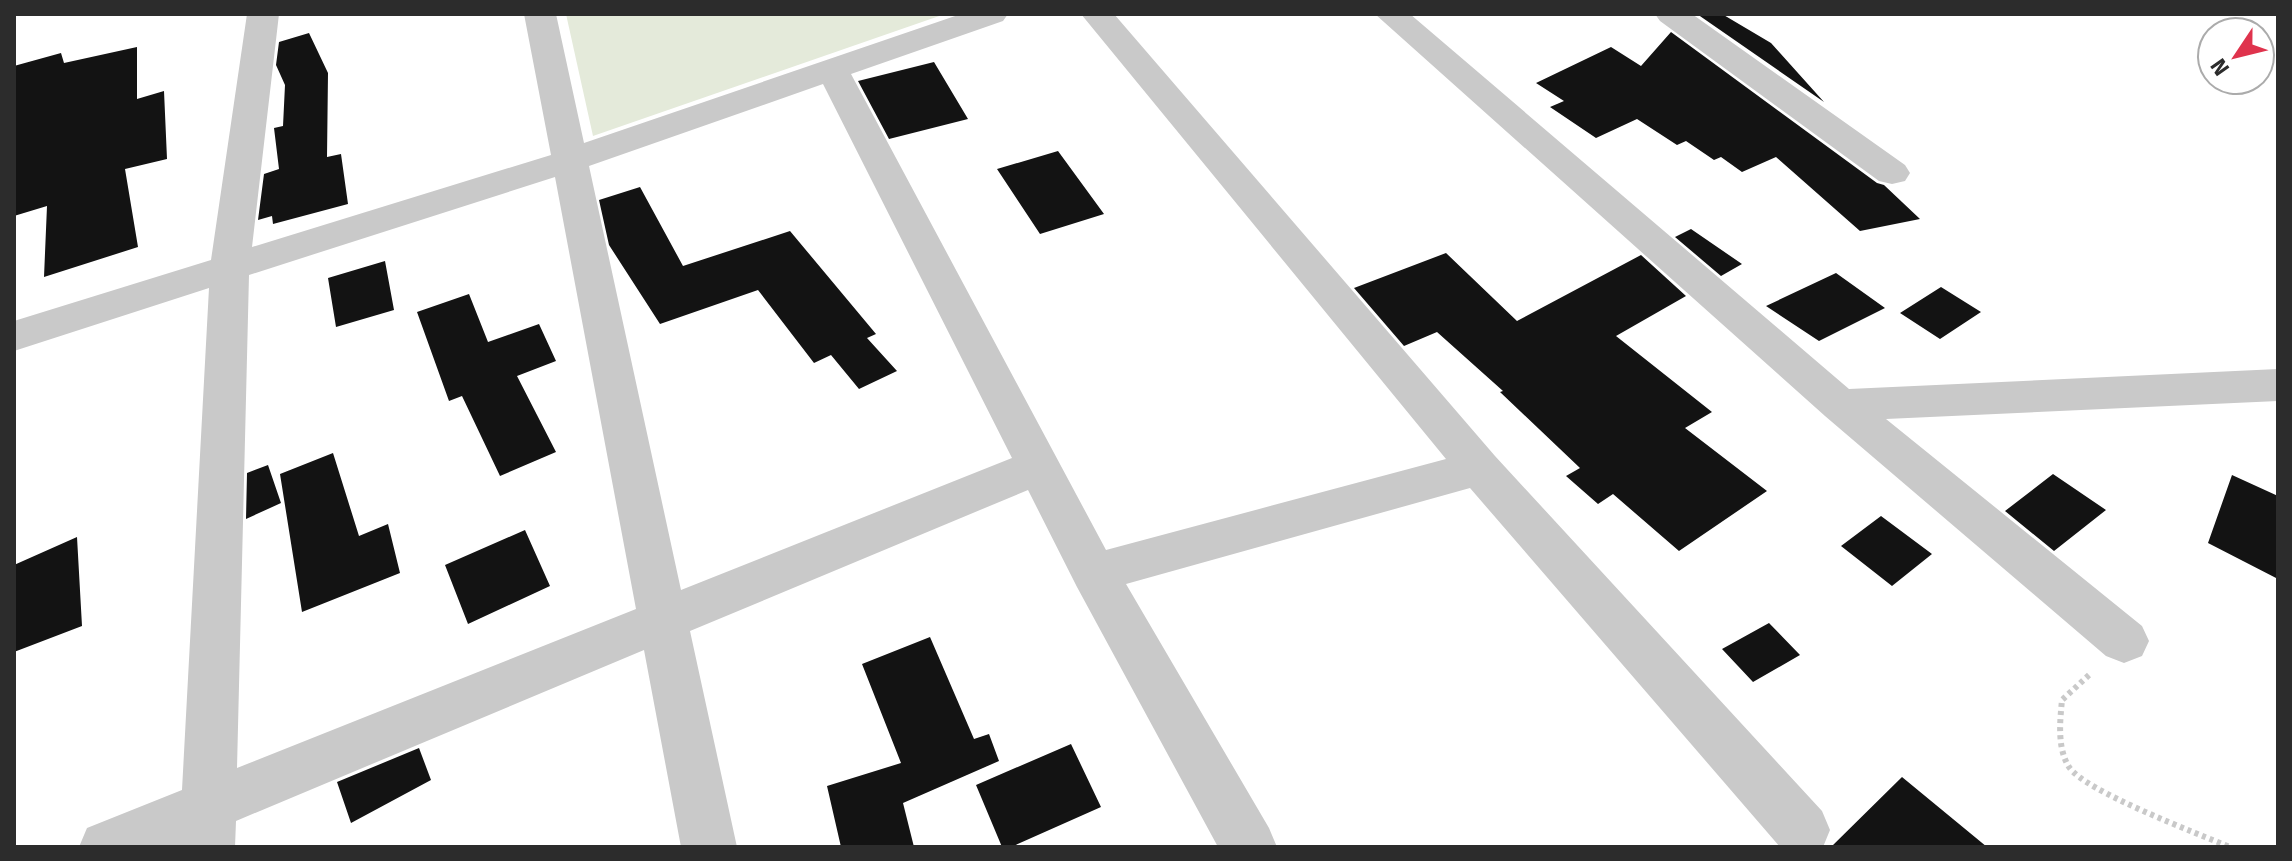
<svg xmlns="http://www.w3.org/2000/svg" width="2292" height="861" font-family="'Fira Sans',sans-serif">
  <rect width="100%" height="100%" fill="#fff"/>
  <!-- green -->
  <path fill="#e4eada" d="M566,14H945L593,136Z"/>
  <!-- building -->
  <path fill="#131313" d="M1697,14H1722L1771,43L1824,102Z
    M1671,32L1877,183L1884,185L1920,219L1860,231L1776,157L1742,172L1721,157L1714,160L1686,141L1677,145L1637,119L1596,138L1550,107L1564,101L1536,83L1611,47L1641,66Z
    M309,33L328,73L327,157L341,154L348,204L273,224L272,216L258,220L264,174L279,169L274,128L283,126L285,85L276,65L279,42Z
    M137,47V99L164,91L167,159L125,169L138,247L44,277L47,206L14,216V66L61,53L64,63Z
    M934,62L968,119L889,139L858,81Z
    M1058,151L1104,214L1040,234L997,169Z
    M640,187L683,266L790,231L876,334L867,338L897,371L859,389L831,355L814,363L758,290L660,324L609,245L599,200Z
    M1691,229L1742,264L1721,276L1675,237Z
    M1446,253L1517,321L1641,255L1686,296L1616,336L1712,412L1685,428L1767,491L1679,551L1613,494L1598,504L1566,476L1580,468L1500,392L1503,391L1437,332L1404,346L1354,288Z
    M385,261L394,310L336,327L328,278Z
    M1836,273L1885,308L1819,341L1766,306Z
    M1941,287L1981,312L1940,339L1900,313Z
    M469,294L488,342L539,324L556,361L517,376L556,452L500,476L462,396L449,401L417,312Z
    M333,453L359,536L388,524L400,573L302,612L280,474Z
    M268,465L281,503L246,519L247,473Z
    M2053,474L2106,510L2054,551L2005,511Z
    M2232,475L2278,496V579L2208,543Z
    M1881,516L1932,554L1892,586L1841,546Z
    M525,530L550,586L468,624L445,565Z
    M77,537L82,626L14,652V565Z
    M1769,623L1800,655L1753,682L1722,649Z
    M930,637L974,739L989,734L999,761L903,803L914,847H841L827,786L901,763L862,664Z
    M1071,744L1101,807L1011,847H1002L976,785Z
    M419,748L431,780L351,823L337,782Z
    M1902,777L1987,847H1831Z"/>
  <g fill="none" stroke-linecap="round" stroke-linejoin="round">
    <!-- path -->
    <path stroke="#c9c9c9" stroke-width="6" stroke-dasharray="4 4" stroke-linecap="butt" d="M2089,675L2062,700C2060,721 2057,748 2069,767C2084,791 2199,834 2230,847"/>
    <!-- minor -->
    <path fill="#c9c9c9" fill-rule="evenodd" d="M247,14H279L252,247L551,155L524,14H556L584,143L961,14H1008L1003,21L851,74L1106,550L1446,459L1081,14H1114L1495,456L1822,811L1830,830L1823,847H1780L1470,488L1126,584L1269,828L1277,847H1218L1077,587L1028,490L690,631L737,847H681L644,650L236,821L235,847H79L87,828L182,790L209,288L14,351V321L211,260ZM823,84L1012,458L681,590L589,166ZM555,177L636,609L237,768L249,275Z
      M1375,14H1410L1849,389L2278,369V401L1886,419L2142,626L2149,641L2142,656L2124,663L2106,656L1825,416Z
      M1655,14H1692L1905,165L1910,173L1905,181L1892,184L1879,181L1660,21Z"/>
  </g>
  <!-- border -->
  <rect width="2292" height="861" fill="none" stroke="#2c2c2c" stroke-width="32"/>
  <!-- north arrow -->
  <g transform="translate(2236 56) rotate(235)"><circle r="38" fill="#ffffff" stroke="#ababab" stroke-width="2"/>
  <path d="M0-6L14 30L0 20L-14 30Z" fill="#df334d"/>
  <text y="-12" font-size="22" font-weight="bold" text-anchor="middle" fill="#2c2c2c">N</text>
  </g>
</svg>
